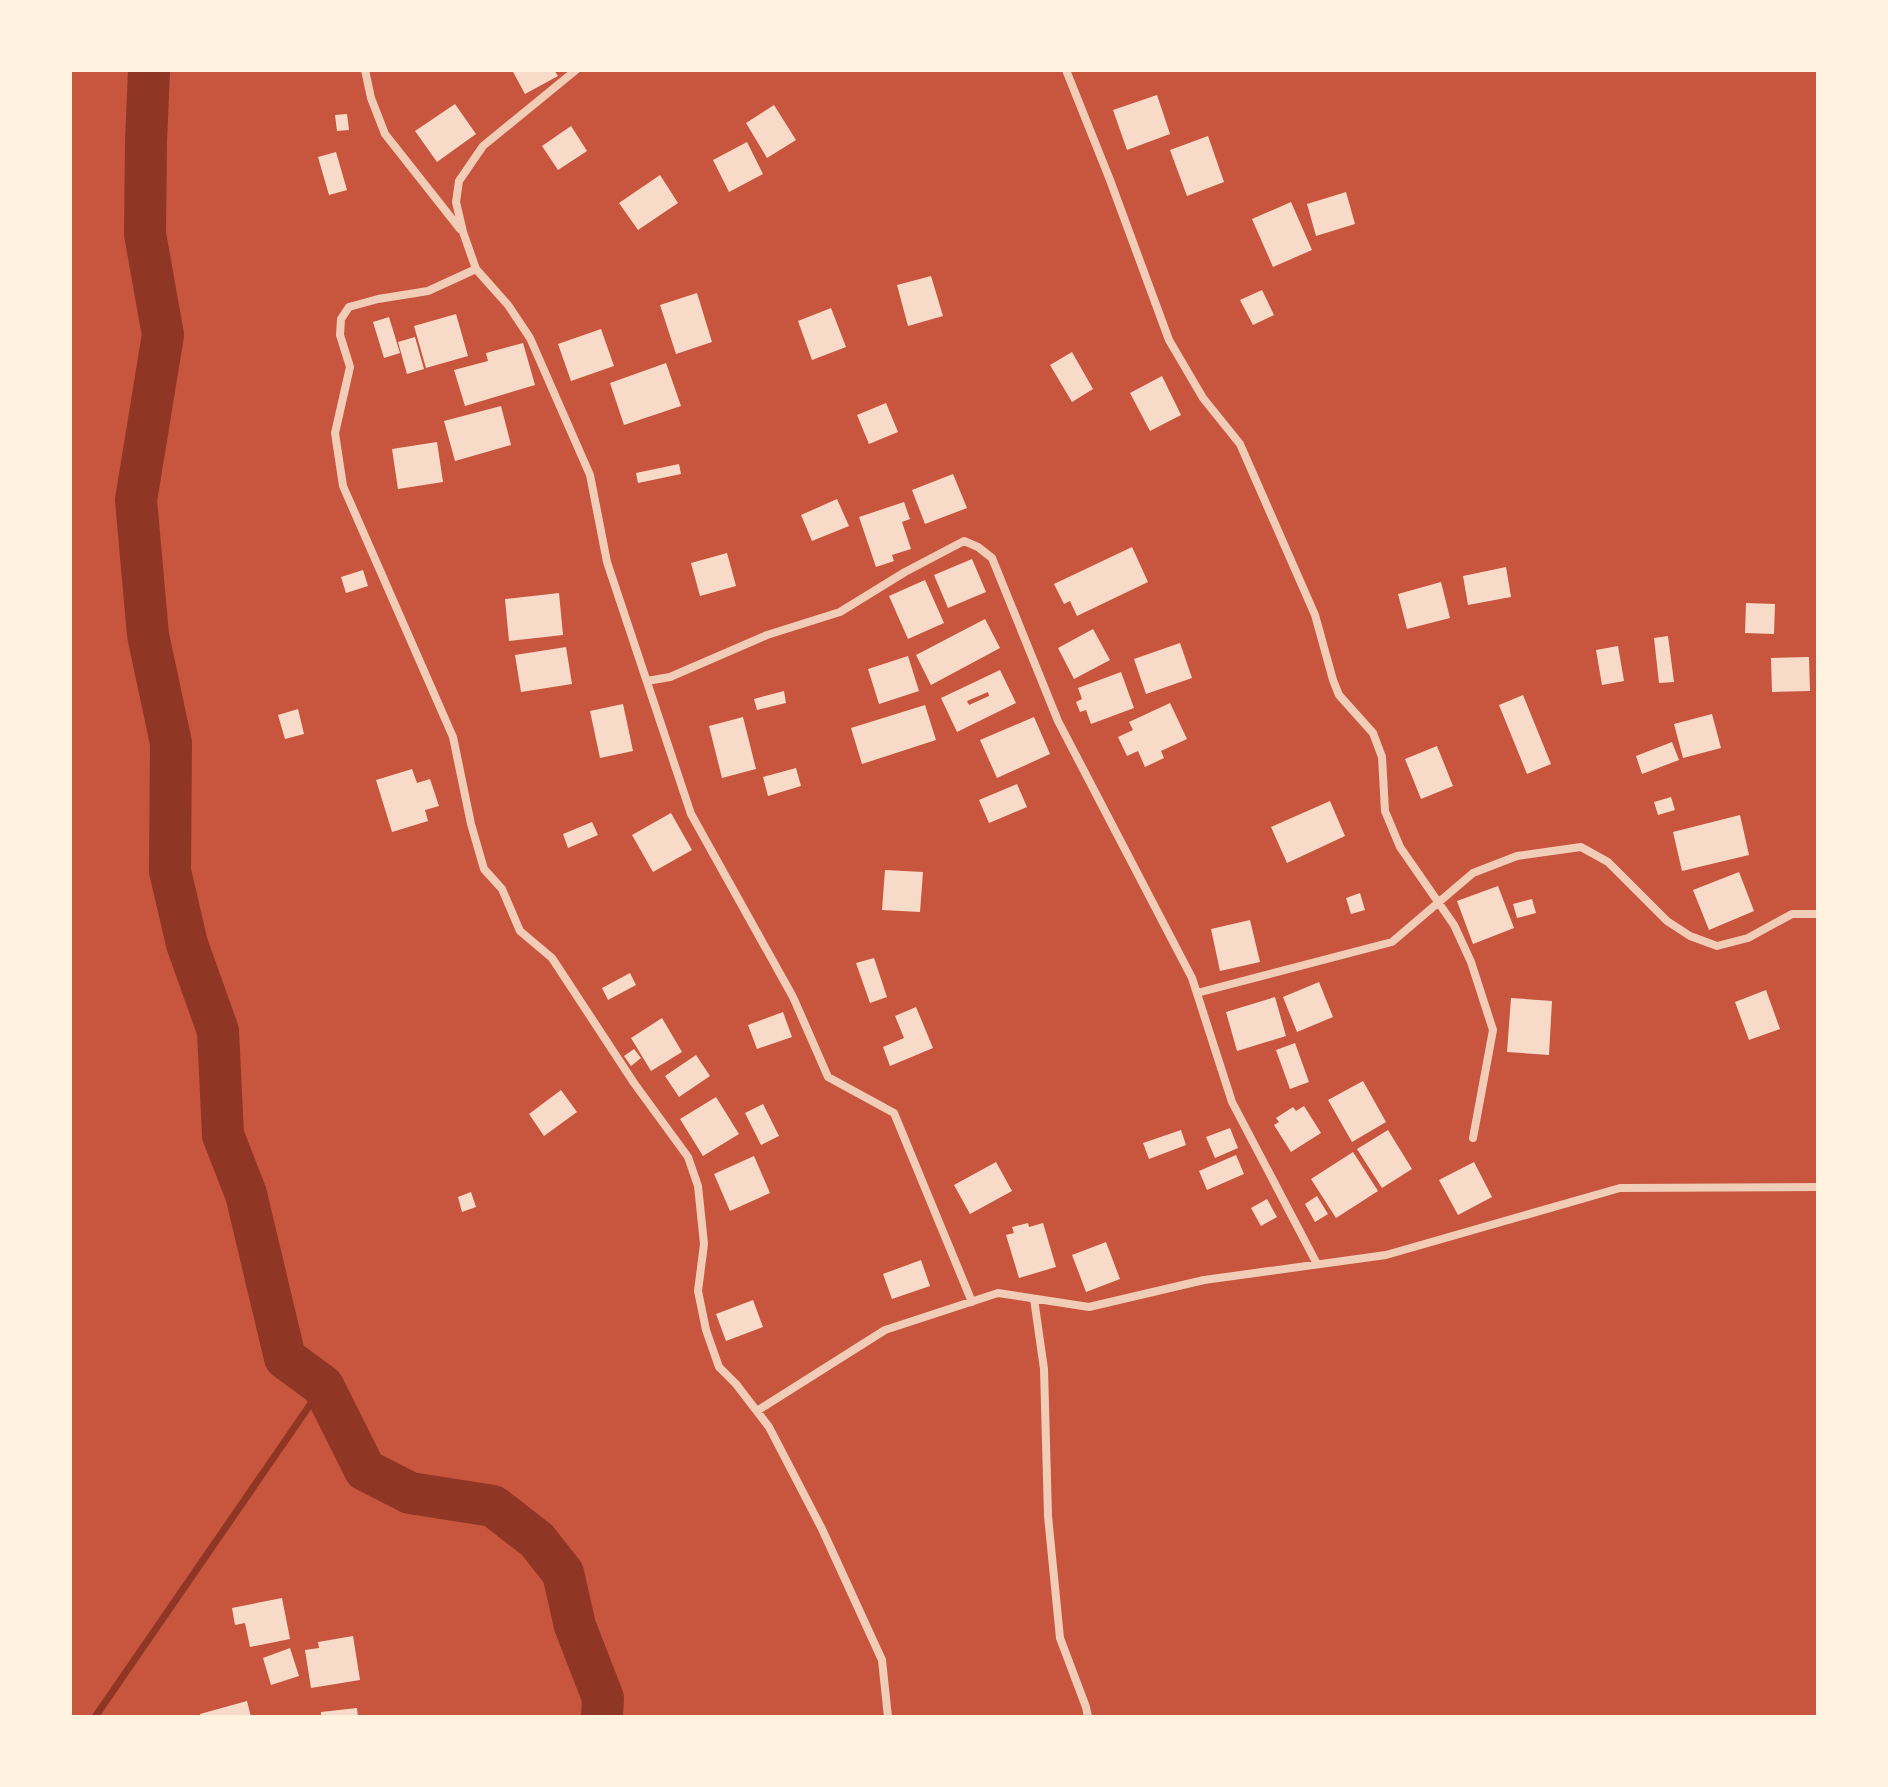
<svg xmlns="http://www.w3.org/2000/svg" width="1888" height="1787" font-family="Montserrat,sans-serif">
  <rect width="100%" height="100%" fill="#c8553d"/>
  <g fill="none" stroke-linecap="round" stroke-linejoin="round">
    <!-- stream -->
    <path stroke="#8f3625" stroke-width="7" d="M95,1717L323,1386"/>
    <!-- river -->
    <path stroke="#8f3625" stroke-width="42" d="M149,70L146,141L145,234L163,335L136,500L148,635L171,743L170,871L187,944L218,1031L223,1135L246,1194L285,1358L323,1386L365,1470L410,1493L493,1506L537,1540L563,1573L575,1626L603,1698L602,1717"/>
  </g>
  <!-- building -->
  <path fill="#f7dbc8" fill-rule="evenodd" d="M512,70H554L558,76L525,94Z
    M1157,95L1170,134L1127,150L1113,110Z
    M455,104L476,134L437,162L415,131Z
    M774,105L796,140L767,158L746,123Z
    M347,114L349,130L337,131L335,115Z
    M571,126L587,151L558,170L542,146Z
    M1208,136L1224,182L1187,196L1170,150Z
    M747,142L763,174L729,192L713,160Z
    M336,152L347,190L329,195L318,157Z
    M660,175L678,203L638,230L619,203Z
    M1346,192L1355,224L1316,236L1307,204Z
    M1291,202L1312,250L1273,267L1252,219Z
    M931,276L943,316L908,326L897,285Z
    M1262,290L1274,315L1253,325L1240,300Z
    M697,293L712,342L676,354L660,305Z
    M831,308L846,347L812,360L798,321Z
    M456,314L468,356L426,368L414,326Z
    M389,317L400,353L384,358L373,322Z
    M601,329L614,366L571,381L558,344Z
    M415,337L424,369L407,374L398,342Z
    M523,343L535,385L465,406L454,370L488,361L486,353Z
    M1072,352L1093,389L1072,402L1050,365Z
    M666,363L681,406L624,425L610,383Z
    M1162,376L1181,415L1150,431L1130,393Z
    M886,403L898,432L869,444L857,415Z
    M501,406L511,445L455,461L444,421Z
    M437,442L443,482L398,489L392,449Z
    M679,464L681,474L638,483L636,473Z
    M953,474L967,508L925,524L912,490Z
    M837,499L849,526L812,541L801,515Z
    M904,502L910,519L902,522L911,549L892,555L894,561L876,567L859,517Z
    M1132,547L1148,582L1077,616L1070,601L1064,604L1054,584Z
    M727,553L736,586L700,596L691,563Z
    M972,559L986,592L948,608L934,575Z
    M1506,567L1511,597L1468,605L1463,576Z
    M363,570L368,586L346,593L341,577Z
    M925,580L944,623L908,639L889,596Z
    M1441,582L1450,618L1407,629L1398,594Z
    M559,593L563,635L509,641L505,599Z
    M1746,603L1775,604L1774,634L1745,633Z
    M985,619L1000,648L931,685L916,655Z
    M1093,629L1110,660L1074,679L1058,648Z
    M1668,636L1674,682L1659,683L1654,638Z
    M1180,643L1192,678L1146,694L1134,659Z
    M1618,646L1624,681L1602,685L1596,650Z
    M566,647L572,684L521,692L515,655Z
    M908,656L919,691L879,704L868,669Z
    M1809,657L1810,691L1772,692L1771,658Z
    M1000,670L1016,703L957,732L941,698ZM988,692L989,696L969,705L967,701Z
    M1121,672L1134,708L1091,724L1086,710L1080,712L1076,702L1082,699L1078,688Z
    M784,691L786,703L757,710L754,699Z
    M1523,695L1551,764L1527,774L1499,705Z
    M1170,703L1187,739L1161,751L1164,758L1145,767L1138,751L1127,756L1118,737L1133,730L1129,722Z
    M623,704L633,751L600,758L590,711Z
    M925,705L936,740L862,764L851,728Z
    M298,709L304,734L285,739L278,715Z
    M1712,714L1721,748L1683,758L1674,724Z
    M743,717L756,769L722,778L709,726Z
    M1034,717L1050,754L997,778L980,740Z
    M1672,742L1679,760L1642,774L1636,756Z
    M1437,746L1453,786L1421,799L1405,759Z
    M796,768L801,786L768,796L763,777Z
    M412,769L417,783L430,779L439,806L425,810L428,821L392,832L376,780Z
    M1017,784L1027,807L989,823L979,800Z
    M1671,797L1675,810L1658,815L1654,802Z
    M1330,801L1345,836L1287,863L1271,827Z
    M671,813L692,850L653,872L632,835Z
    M1740,815L1749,855L1682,871L1673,832Z
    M592,822L598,835L568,848L563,834Z
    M885,870L923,872L920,912L882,910Z
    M1739,872L1754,911L1709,930L1693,890Z
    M1498,886L1514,928L1473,944L1457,901Z
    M1360,893L1365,910L1351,914L1346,898Z
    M1532,899L1536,913L1517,918L1513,904Z
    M1250,920L1260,962L1220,971L1211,929Z
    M874,958L887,997L870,1003L856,963Z
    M630,973L636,985L608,1000L602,988Z
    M1319,982L1333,1017L1297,1032L1283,997Z
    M1766,990L1780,1029L1749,1040L1735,1002Z
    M1275,997L1286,1036L1237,1051L1226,1012Z
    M1511,998L1552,1001L1549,1055L1507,1052Z
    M916,1007L933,1048L890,1066L883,1047L904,1038L895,1016Z
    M783,1012L792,1037L757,1049L748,1025Z
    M662,1018L682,1052L651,1071L631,1038Z
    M1295,1043L1309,1082L1290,1089L1276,1050Z
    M634,1049L641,1058L631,1066L624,1056Z
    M696,1055L710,1076L679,1097L665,1076Z
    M1363,1081L1386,1122L1352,1142L1328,1100Z
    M561,1090L577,1112L544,1136L529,1114Z
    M716,1097L739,1134L703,1156L680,1119Z
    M763,1104L779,1136L761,1145L745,1113Z
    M1304,1106L1321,1133L1291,1152L1274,1125L1279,1122L1276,1118L1293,1107L1296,1111Z
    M1230,1128L1238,1148L1215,1158L1206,1137Z
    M1181,1130L1186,1145L1149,1159L1143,1143Z
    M1388,1130L1412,1169L1382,1188L1357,1149Z
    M1353,1152L1378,1191L1336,1218L1311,1179Z
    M1236,1155L1244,1174L1207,1190L1199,1171Z
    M754,1156L770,1193L730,1211L714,1174Z
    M996,1162L1012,1191L970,1214L954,1185Z
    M1474,1162L1492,1197L1458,1215L1439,1180Z
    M471,1192L476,1207L462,1212L458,1197Z
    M1317,1196L1328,1214L1315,1222L1305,1204Z
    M1267,1199L1277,1217L1261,1226L1251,1208Z
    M1028,1223L1029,1227L1043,1223L1056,1267L1019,1278L1006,1235L1014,1233L1012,1227Z
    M1106,1242L1120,1279L1086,1292L1072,1255Z
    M921,1260L930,1286L892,1299L883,1274Z
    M753,1300L763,1327L726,1341L716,1314Z
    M282,1598L290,1639L250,1647L245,1623L235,1625L232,1608Z
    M353,1636L360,1680L311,1688L305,1650L319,1648L318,1642Z
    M290,1648L299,1676L271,1685L263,1658Z
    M247,1701L251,1717H201L200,1714Z
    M357,1708L358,1717H321V1712Z"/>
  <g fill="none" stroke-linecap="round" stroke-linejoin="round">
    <!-- minor -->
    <path stroke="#f1ccb7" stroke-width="8" d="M365,70L371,98L385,134L460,229
      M576,70L483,146L459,181L456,202L463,232L476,269L508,305L530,338L590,475L607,562L691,814L793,997L828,1077L894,1113L972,1302
      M1066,70L1110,180L1169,340L1203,398L1240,444L1315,615L1333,680L1339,695L1373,733L1382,757L1385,811L1400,847L1454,925L1471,962L1493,1030L1473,1138
      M476,269L428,291L378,299L349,307L341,319L340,335L350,367L335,433L343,486L453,737L471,824L484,869L502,889L520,931L552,958L634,1083L688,1157L698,1186L704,1244L698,1291L706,1330L719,1367L736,1384L769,1427L822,1529L882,1660L888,1717
      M647,681L670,677L767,635L840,612L905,572L964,541L978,547L992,558L1058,721L1192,978L1232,1102L1317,1264
      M1197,993L1392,942L1473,873L1517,856L1581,847L1608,862L1667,921L1690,936L1717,946L1748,938L1792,914H1818
      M1034,1299L1044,1369L1048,1516L1060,1638L1086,1707L1088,1717
      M757,1411L885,1330L998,1293L1089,1307L1204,1280L1386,1255L1620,1188L1818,1187"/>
  </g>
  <!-- border -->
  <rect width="1888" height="1787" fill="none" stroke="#fff3e0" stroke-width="144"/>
</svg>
